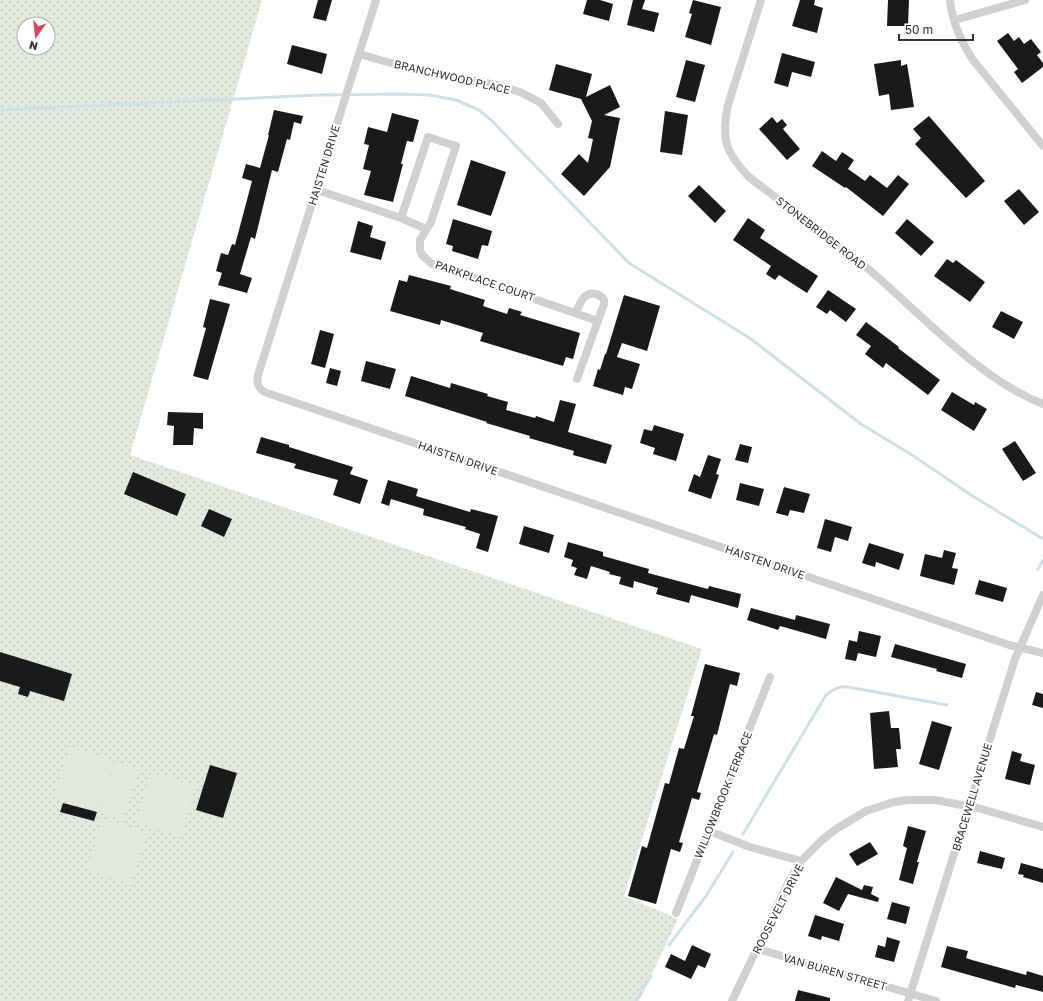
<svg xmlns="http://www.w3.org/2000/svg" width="1043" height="1001" font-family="'Golos Text',sans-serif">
  <defs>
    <pattern id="grass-dots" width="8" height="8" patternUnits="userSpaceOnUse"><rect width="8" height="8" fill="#e4e9dd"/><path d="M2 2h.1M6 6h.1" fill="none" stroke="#c4c8be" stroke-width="1.8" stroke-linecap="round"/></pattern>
  </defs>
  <rect width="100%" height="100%" fill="#fff"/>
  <!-- grass -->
  <path fill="url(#grass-dots)" fill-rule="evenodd" d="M0,0H262L130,455L702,649L624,896L678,919L639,1001H0ZM24,24H48V48H24Z"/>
  <!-- garden -->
  <path fill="#e4e9dd" d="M70,747L114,761L98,812L53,797Z
    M116,762L139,769L123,820L100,813Z
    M151,772L196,786L181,836L136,823Z
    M102,819L147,833L131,884L87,870Z"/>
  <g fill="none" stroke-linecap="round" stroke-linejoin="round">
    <!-- stream -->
    <path stroke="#cee1ea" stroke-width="3" d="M0,110L319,95L402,94L429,95L456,100L479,110L491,120L629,263L751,339L861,424L912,455L971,495L1043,539
      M1038,569L1043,560
      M743,834L826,695C834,689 839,686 848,687L947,705
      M669,945L706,896L733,852
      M636,1001L651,976"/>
  </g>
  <!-- building -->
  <path fill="#1a1a1a" d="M318,0H332L326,21L313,18Z
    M587,0H600L613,4L609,21L583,14Z
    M633,0H645L642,9L659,13L654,32L627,25Z
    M693,0L721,7L711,45L685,37L692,14L689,13Z
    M800,0H815L814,5L823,8L817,33L792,26Z
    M888,0H909L908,26H887Z
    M1008,33L1014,41L1019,37L1024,44L1031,39L1041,52L1037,55L1043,63V67L1022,83L1014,72L1018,69L997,41Z
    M292,45L327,54L322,74L287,64Z
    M782,53L815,62L811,77L792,72L788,87L774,83Z
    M686,60L705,65L695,102L676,97Z
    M901,60V66L907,64L914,107L891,110L889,94L879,96L874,64Z
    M556,64L592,74L586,97L610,85L620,107L604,115L620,118L610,167L584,196L561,174L579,154L588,163L593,139L588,138L592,121L581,99L549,90Z
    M274,110L303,116L301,124L294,122L290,140L287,139L278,172L272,170L255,239L251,237L240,274L252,278L247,293L218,285L222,273L216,271L221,253L228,255L232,244L235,245L252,181L242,178L246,164L260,168L269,135H268Z
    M665,111L688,115L682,155L660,152Z
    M392,113L419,120L413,142L407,141L401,164H403L393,202L364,195L371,171L363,169L369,145L364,144L368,127L387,132Z
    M929,116L985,181L966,198L915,144L921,138L913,129Z
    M772,117L777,123L782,119L787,125L783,129L800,149L787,160L759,129Z
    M822,151L836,161L842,152L854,160L848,169L865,181L870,175L887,188L898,175L909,184L883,216L846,187L845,188L812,166Z
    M471,160L506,172L491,216L457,205Z
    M699,185L726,211L715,223L688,196Z
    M1019,189L1039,212L1024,225L1004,201Z
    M748,218L765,230L760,238L818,276L807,293L779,275L775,280L766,274L771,266L733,240Z
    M453,219L492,231L488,246L482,245L478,259L452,251L453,246L446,244Z
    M907,219L934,242L921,256L895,233Z
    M358,221L373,226L370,237L386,242L381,260L350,252Z
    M947,259L953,263L956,260L985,282L970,302L934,276Z
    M409,275L451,286L450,289L485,300L483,306L507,314L509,308L522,312L520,315L580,333L573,359L566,357L563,366L480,341L483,333L441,320L440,325L390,311L399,280L407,282Z
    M828,290L856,309L846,322L830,310L827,314L816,307Z
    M624,295L660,306L647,351L622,343L617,357L640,364L632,389L625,387L623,395L593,386L598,369L600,370L605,354H606Z
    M210,299L230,304L208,380L193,376L206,328L203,327Z
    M1001,311L1023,322L1014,339L992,327Z
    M866,322L899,347L898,348L940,380L928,395L886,363L883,368L865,354L871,346L856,335Z
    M320,330L334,334L325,368L311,364Z
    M366,361L396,369L390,389L361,381Z
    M330,368L341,371L337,386L326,383Z
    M411,376L450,388L451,383L488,394L487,396L508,402L506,410L535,418L536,416L554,422L560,400L576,404L568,432L612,445L606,464L573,455L574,451L529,438L530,436L486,423L487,422L405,396Z
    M952,392L974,405L975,402L987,409L974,431L941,410Z
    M168,412L203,413V429L194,428L193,445H173L174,426L167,425Z
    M654,425L684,434L676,461L653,454L655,448L640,443L644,429L652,431Z
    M261,437L289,445V447L353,467L350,474L368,480L360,504L333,495L338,480L294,468L296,464L256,453Z
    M1015,441L1036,473L1023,481L1002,449Z
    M740,444L752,447L748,463L735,460Z
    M708,455L721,459L716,474L719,475L711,499L688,491L694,474L700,477Z
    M133,472L186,494L177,516L124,494Z
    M388,480L418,489L416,496L470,512L471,509L498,516L488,552L476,548L480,534L465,529L466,527L423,515L424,509L391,499L389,506L381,503Z
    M740,483L764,489L759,506L736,500Z
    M784,487L810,494L804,513L790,510L788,516L776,513Z
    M209,509L232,519L224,537L201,526Z
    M825,519L852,527L848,541L835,537L831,552L817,548Z
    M524,526L554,535L549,553L519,544Z
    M568,542L603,552V556L649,569L648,573L708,589L709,586L741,594L738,608L691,595L689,603L656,594L658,588L634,581L633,588L619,584L621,577L609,574L610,572L591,566L587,579L574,575L577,568L571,566L573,560L564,557Z
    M869,543L904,554L899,570L876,562L875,567L862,563Z
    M944,550L956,553L952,568L958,569L954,585L920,576L925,554L942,558Z
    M979,580L1007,588L1003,602L975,594Z
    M751,608L795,620L796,615L830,624L826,639L780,626L778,630L747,620Z
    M859,631L881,636L876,657L858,653L856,661L845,659L849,640L857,642Z
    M895,644L966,664L962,678L936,671L937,669L891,657Z
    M0,652L72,674L64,701L30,691L28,697L18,694L20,687L0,681Z
    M705,664L740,673L737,686L730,684L717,735L714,734L697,792L701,793L699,800L692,798L679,842L683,843L680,852L671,849L656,904L628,896L642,846L647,848L665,783L669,784L679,748L684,749L694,716H691Z
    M1036,692L1043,694V708L1032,705Z
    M889,711L891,728H899L901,749H896L898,767L874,769L870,713Z
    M932,721L952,727L939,770L919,764Z
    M1012,751L1022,754L1020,761L1035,765L1030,785L1005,779Z
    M210,765L237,773L223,818L196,810Z
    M63,803L97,812L94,821L60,812Z
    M908,826L926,831L917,862H919L913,884L899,880L907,848L903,846Z
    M870,842L878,854L857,866L849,854Z
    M980,851L1005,858L1002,869L977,863Z
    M1021,863L1043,869V883L1023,877L1024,875L1018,874Z
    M836,877L862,890L864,885L873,887L871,894L879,898L878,902L848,894L839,911L823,903Z
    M892,902L910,907L906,924L887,919Z
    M815,915L844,924L839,941L822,936L821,940L808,936Z
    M887,937L900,941L894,962L875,957L878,945L885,947Z
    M692,945L711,954L705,968L698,965L691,979L665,967L671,954L685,961Z
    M947,946L968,951L966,958L972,960L1026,975L1027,971L1043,976V992L1016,985L1015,988L941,967Z
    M798,990L830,998V1001H795Z"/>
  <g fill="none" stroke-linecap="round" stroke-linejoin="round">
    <!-- minor -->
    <path stroke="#d0d0d0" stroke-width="8" d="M376,0L258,375C256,383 259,390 267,393L1009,645L1043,653
      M761,0L728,105C721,138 725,152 749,177C790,209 833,239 873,273C924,317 981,380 1043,404
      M950,0C952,21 962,43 973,60L1043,146
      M955,20L1025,0
      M359,54L412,69L501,86L520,92L541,103L558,124
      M317,190L401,218L426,229
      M401,218L428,137L456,146L431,222L420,240V250L422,255L432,264L598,321
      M576,312C580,303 584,291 596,294C600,295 602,297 604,300V304L577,379
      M709,831L750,847L801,861
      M676,913L770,677
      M758,949L936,1001
      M732,1001L789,881L801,861L822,840L836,829L866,811L894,802L908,800H935L978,808L1043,827
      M908,1001L1015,659L1043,595"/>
  </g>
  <g text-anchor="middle" stroke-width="4" stroke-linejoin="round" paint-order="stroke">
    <!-- street labels -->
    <g font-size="11" fill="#333" stroke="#fff">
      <text transform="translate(452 77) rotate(13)" y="4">BRANCHWOOD PLACE</text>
      <text transform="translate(324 165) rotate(-73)" y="4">HAISTEN DRIVE</text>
      <text transform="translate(821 233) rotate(38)" y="4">STONEBRIDGE ROAD</text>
      <text transform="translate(485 281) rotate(19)" y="4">PARKPLACE COURT</text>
      <text transform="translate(458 458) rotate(19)" y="4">HAISTEN DRIVE</text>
      <text transform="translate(765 562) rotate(19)" y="4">HAISTEN DRIVE</text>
      <text transform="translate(723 795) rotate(-68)" y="4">WILLOWBROOK TERRACE</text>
      <text transform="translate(972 797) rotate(-73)" y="4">BRACEWELL AVENUE</text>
      <text transform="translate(778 909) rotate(-63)" y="4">ROOSEVELT DRIVE</text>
      <text transform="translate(835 972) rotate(16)" y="4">VAN BUREN STREET</text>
    </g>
  </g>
  <!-- north arrow -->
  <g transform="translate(36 36) rotate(195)"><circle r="19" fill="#ffffff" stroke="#adadad"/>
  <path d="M0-3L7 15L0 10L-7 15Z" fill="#d9465a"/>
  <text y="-6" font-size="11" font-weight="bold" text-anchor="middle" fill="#333333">N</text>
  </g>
  <!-- scale -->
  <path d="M899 34v6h74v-6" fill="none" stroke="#333333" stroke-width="2"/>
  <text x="905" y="34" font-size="12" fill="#333333" stroke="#ffffff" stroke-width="3" paint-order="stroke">50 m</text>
</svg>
